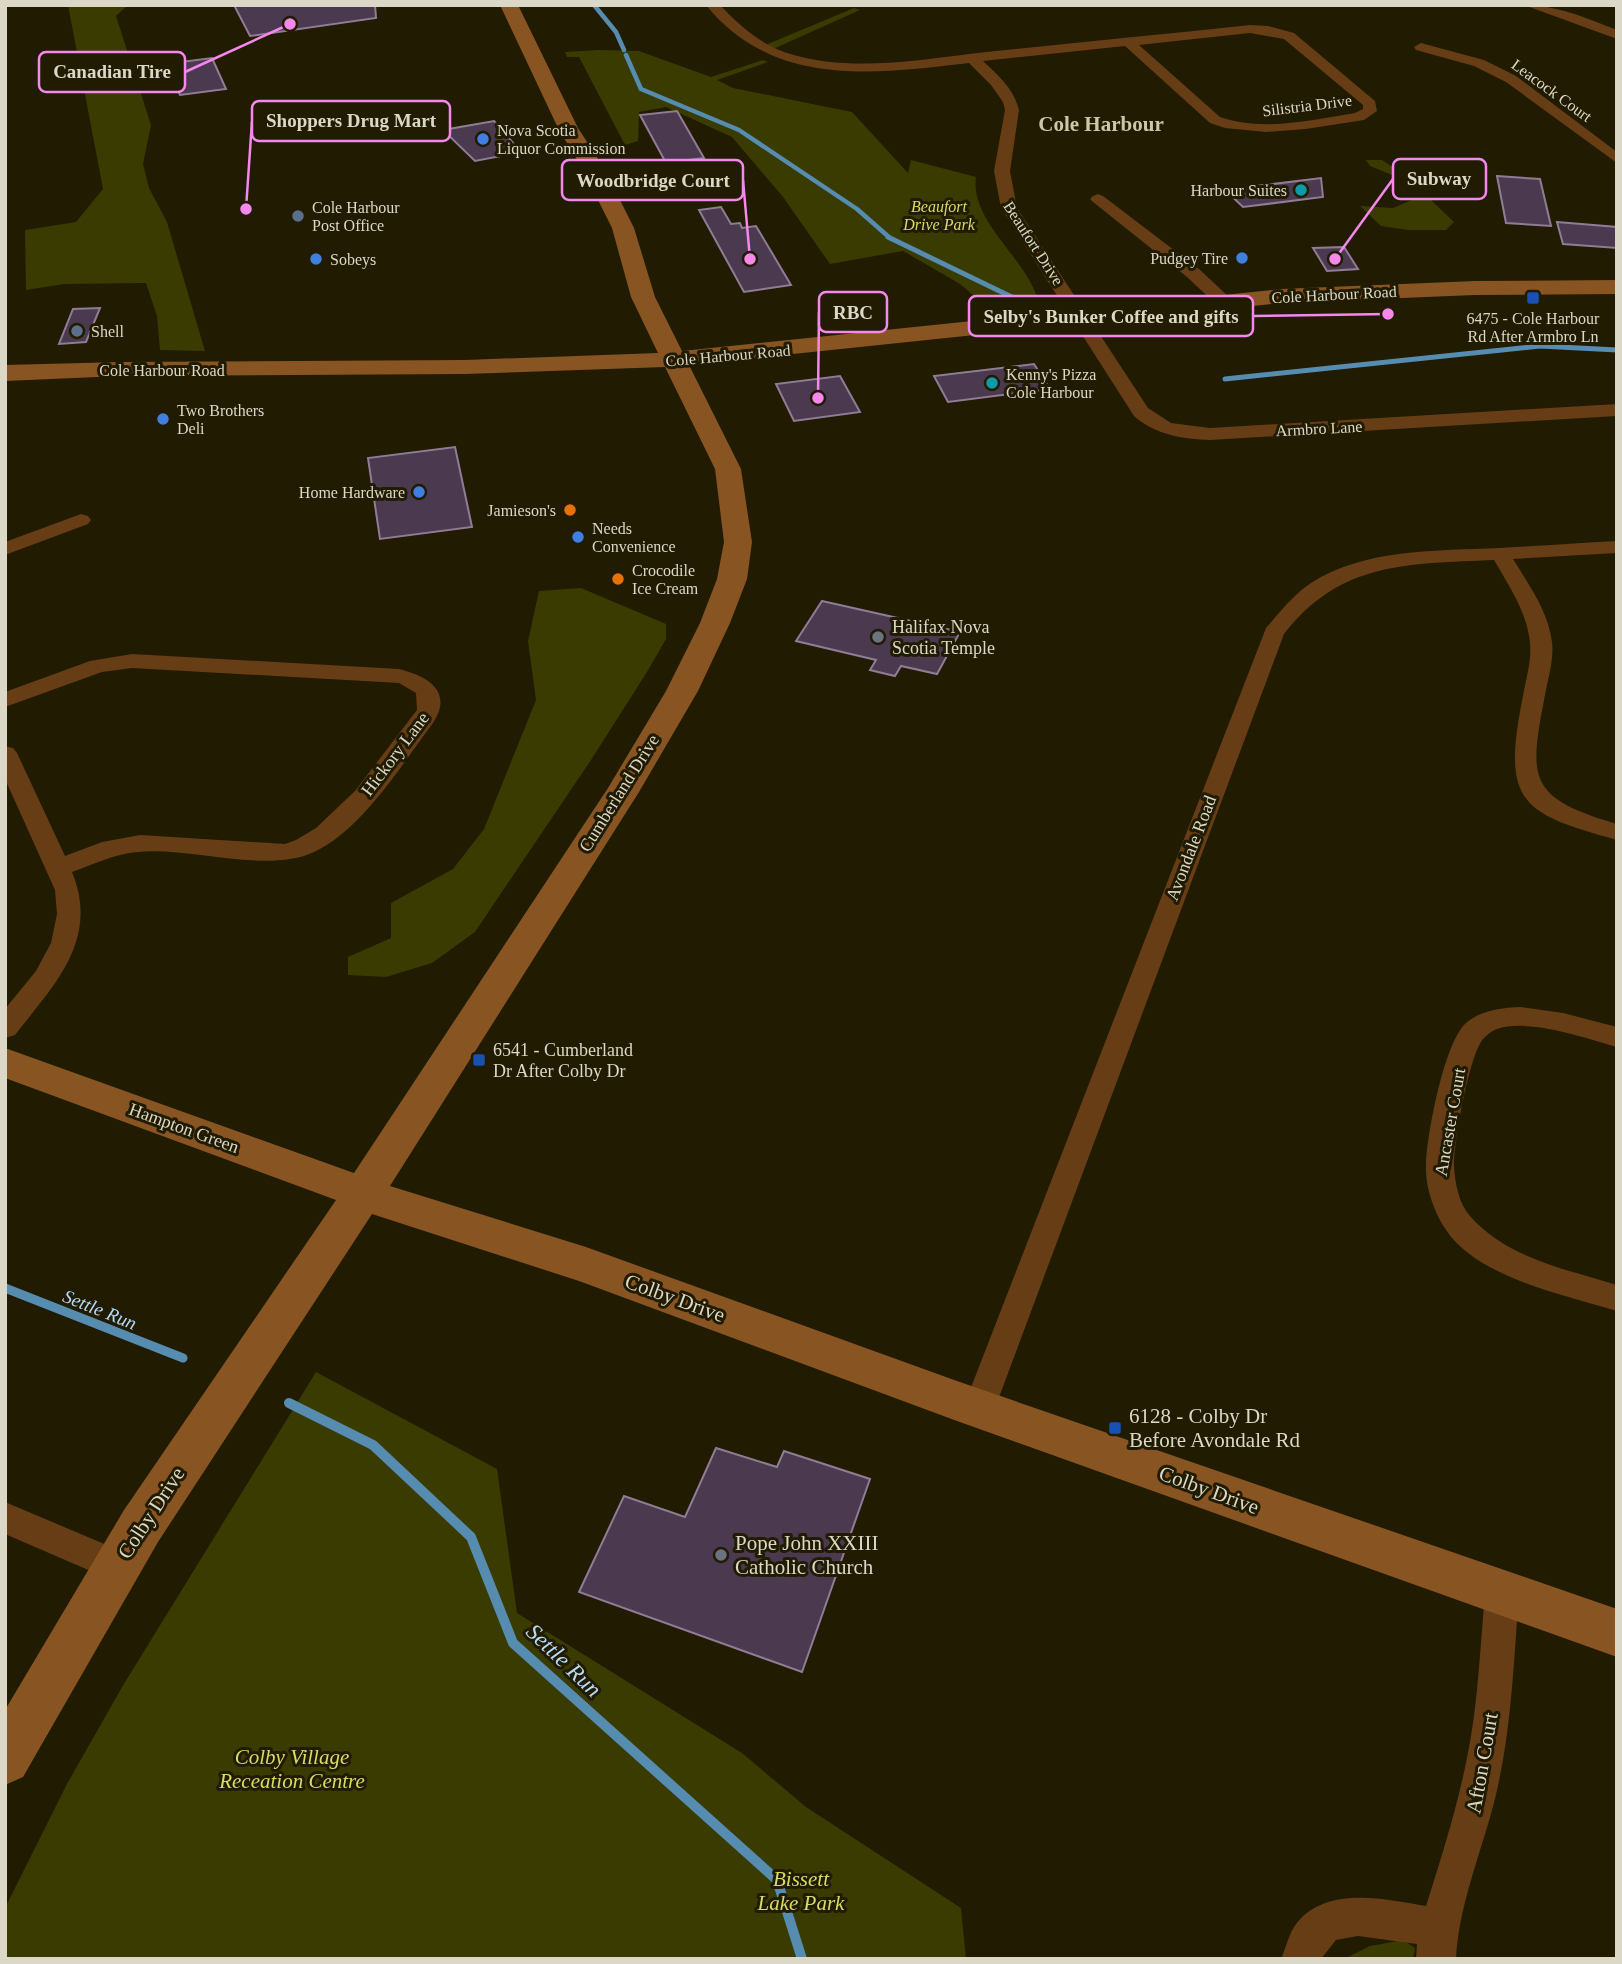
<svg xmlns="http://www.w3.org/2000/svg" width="1622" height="1964" font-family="'Times New Roman',serif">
  <rect width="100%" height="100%" fill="#201b01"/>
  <!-- green -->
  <path fill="#3a3b00" d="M68,5H128L116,16L151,125L143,164L149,188L167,222L205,351L160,350L157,316L146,283L64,284L26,290L25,230L76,222L103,189Z
    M854,8L860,10L771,50L763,46Z
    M598,50L639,51L711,77L763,60L768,62L717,80L733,88L852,112L908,173L911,160L976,177C970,220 1024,257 1037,297L1023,301L1010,299L1011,301L985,305L960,284L903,251L830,264L783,197L732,137L666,107L639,112L638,141L625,145L579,57H567L565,52Z
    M1366,160H1382L1405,175L1454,222L1446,230H1408L1381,226L1360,206L1393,208L1414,199L1407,181L1370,166Z
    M581,588L666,624V639L647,672L591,760L475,932L432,963L386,977L348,975V957L391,938V903L453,869L484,829L536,700L528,641L539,591Z
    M316,1372L497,1469L517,1613L742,1753L806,1807L961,1908L966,1959H5V1908L67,1784L122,1687Z
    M1403,1940L1415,1948L1413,1959H1344L1370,1946Z"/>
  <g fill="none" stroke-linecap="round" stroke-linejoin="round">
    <!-- stream-far3 -->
    <path stroke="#568caf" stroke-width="4.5" d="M594,5L616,32L624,50
      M626,55L641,89L739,130L857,209L890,238"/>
    <!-- stream-far2 -->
    <path stroke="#568caf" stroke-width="5" d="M888,237L1022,302
      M1225,379L1540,346L1617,350"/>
    <!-- stream-far1 -->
    <path stroke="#568caf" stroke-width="9" d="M5,1288L183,1358"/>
    <!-- stream -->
    <path stroke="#568caf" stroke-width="10" d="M289,1403L373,1445L471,1537L513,1643L777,1880L802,1959"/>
  </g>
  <!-- building -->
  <path fill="#4a394f" stroke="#907c95" stroke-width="2" d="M234,5H375L376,18L250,36Z
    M212,58L226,89L180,95L165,64Z
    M677,111L704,158L666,163L640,115Z
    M494,121L521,152L475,161L443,130Z
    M1497,176L1540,179L1551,226L1506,223Z
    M1321,178L1323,197L1243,207L1225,190Z
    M721,207L731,224L740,223L742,228L756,226L791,285L744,292L699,210Z
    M1557,222L1617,227V248L1563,244Z
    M1344,247L1358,269L1327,271L1313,248Z
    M100,308L86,342L59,344L73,309Z
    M1034,364L1050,389L948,402L934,376Z
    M840,376L860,412L794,421L776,384Z
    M455,447L472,527L380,539L368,458Z
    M822,601L960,632L937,674L901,666L895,676L870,670L876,660L796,641Z
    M716,1448L777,1467L784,1451L870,1479L802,1672L579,1592L624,1496L685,1517Z"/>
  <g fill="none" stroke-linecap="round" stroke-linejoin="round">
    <!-- street -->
    <path fill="#673d15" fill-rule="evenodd" d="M706,5H720C741,27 763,47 794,55C850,71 912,61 969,54C1062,44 1156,35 1250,25L1268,26L1294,33L1375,101L1377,111L1364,120L1306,129L1266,132L1225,128L1210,123L1125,46L983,61C998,75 1014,89 1019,110L1010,171L1017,208L1148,408L1171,423L1210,428L1617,404V416L1210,440C1182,439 1156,435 1134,416L1001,208L994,171L1005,110L1003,102L991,85L969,63C874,74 773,88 706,5ZM1250,33L1284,39L1363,105V109L1355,113C1312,120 1263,132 1220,117L1139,45Z
      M1524,5C1557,5 1586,18 1617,30V39Z
      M1421,43L1484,60L1516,76L1617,152V163L1506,82L1474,66L1416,50L1414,47Z
      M1098,194L1103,196L1199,269L1229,297L1231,301L1229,305H1217L1187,277L1093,202L1090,199L1093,196Z
      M81,514L88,516L91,520L88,524L5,555V542Z
      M1617,541V553L1513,559C1529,585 1548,611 1552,642C1554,658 1549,674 1546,690C1529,778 1525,797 1617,824V840C1522,814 1502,803 1522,701C1525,682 1532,662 1530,643C1527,612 1509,586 1494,560C1408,564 1341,561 1284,634L995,1408L990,1418L979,1422L968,1418L963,1408L1266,628C1280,612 1293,595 1311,583C1366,548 1437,551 1499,548C1538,546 1577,543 1617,541Z
      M132,654L399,669C427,676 454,691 433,723C402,764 362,830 314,852C267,874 190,847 138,852C115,854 94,864 72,872C100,940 54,985 15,1035L5,1038V1009L36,971L51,943L57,914L55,890L5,779V746L13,748L17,753L65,856L102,842L140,835L285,844L296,840L316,828L355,791L417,710L416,693L399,683L132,668L102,672L5,707V692L90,661Z
      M1521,1007L1563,1013L1617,1027V1047C1586,1038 1528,1018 1497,1029C1491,1031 1484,1037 1481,1042C1468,1063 1454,1141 1454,1166C1455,1183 1459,1204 1470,1216C1507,1258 1565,1269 1617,1285V1311C1565,1295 1478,1278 1446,1230C1434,1212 1425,1187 1426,1165C1427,1134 1444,1043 1466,1023C1481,1010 1502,1008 1521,1007Z
      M5,1502L128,1554L133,1566L128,1578L116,1582L5,1534Z
      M1502,1577L1514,1582L1519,1594C1514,1657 1512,1720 1499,1781C1487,1841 1459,1898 1456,1959H1416L1417,1944L1358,1936L1336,1940L1321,1959H1281C1286,1948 1289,1933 1296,1924C1326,1885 1385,1899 1426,1906C1445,1846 1464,1786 1473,1723C1479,1681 1481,1637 1485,1594L1490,1582Z"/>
    <!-- secondary -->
    <path fill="#885422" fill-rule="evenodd" d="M500,5H518L578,128L604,168L634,228L655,297L682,351L1281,289L1475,281L1617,280V294L1475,295L1281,303L689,365L741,469L752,542L747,579L730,623L698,691L639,792L390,1186L586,1247L957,1381L1617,1609V1657L957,1421L579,1281L372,1214L158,1542L23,1777L5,1785V1710L124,1510L336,1200L5,1078V1048L354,1173L608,788L666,691L700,623L717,579L724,542L715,469L665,367L465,374L121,376L5,381V365L121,362L465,360L658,353L631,297L612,228L582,168L558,128Z"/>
  </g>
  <!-- markers -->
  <g fill="#3f7fe0" stroke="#201b01" stroke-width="2.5">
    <circle cx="483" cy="139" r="7"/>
    <circle cx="1242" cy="258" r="7"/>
    <circle cx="316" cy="259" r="7"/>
    <circle cx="163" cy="419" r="7"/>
    <circle cx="419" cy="492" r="7"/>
    <circle cx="578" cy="537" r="7"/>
  </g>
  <g fill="#0f9aa8" stroke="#201b01" stroke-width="2.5">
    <circle cx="1301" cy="190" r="7"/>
    <circle cx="992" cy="383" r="7"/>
  </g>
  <g fill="#5c6f8a" stroke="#201b01" stroke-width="2.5">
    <circle cx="298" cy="216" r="7"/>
    <circle cx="77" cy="331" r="7"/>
  </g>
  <g fill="#1a4fb4" stroke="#201b01" stroke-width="2.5">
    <rect x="1526" y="291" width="14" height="14" rx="3.5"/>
    <rect x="472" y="1053" width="14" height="14" rx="3.5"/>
    <rect x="1108" y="1421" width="14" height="14" rx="3.5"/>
  </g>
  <g fill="#e8710a" stroke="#201b01" stroke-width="2.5">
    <circle cx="570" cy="510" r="7"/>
    <circle cx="618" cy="579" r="7"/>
  </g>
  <g fill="#6b7280" stroke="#201b01" stroke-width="2.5">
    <circle cx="878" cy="637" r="7"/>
    <circle cx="721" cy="1555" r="7"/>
  </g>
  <g text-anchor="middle" stroke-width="6" stroke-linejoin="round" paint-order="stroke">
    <!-- far-street labels -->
    <g font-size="16" fill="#dbd8c8" stroke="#201b01">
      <text transform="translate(1552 90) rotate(36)" y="6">Leacock Court</text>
      <text transform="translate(1307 105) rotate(-7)" y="6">Silistria Drive</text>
      <text transform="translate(1034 243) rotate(57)" y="6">Beaufort Drive</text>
      <text transform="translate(1334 294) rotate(-3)" y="6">Cole Harbour Road</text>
      <text transform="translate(728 355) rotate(-5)" y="6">Cole Harbour Road</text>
      <text x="162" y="376">Cole Harbour Road</text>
      <text transform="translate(1319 428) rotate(-3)" y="6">Armbro Lane</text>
    </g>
    <!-- far-poi labels -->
    <g font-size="16" fill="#dbd8c8" stroke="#201b01" text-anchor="start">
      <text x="497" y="136">Nova Scotia<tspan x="497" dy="18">Liquor Commission</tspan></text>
      <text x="1287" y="196" text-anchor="end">Harbour Suites</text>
      <text x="312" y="213">Cole Harbour<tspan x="312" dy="18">Post Office</tspan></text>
      <text x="1228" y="264" text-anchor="end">Pudgey Tire</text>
      <text x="330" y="265">Sobeys</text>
      <text x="1533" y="324" text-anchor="middle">6475 - Cole Harbour<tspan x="1533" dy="18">Rd After Armbro Ln</tspan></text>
      <text x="91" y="337">Shell</text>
      <text x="1006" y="380">Kenny's Pizza<tspan x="1006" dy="18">Cole Harbour</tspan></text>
      <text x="177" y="416">Two Brothers<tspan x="177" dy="18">Deli</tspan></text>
      <text x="405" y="498" text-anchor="end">Home Hardware</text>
      <text x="556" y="516" text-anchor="end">Jamieson's</text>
      <text x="592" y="534">Needs<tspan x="592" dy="18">Convenience</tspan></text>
      <text x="632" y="576">Crocodile<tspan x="632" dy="18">Ice Cream</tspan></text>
    </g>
    <!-- far-park labels -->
    <g font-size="16" font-style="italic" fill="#d8dc63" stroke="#201b01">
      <text x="939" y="212">Beaufort<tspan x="939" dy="18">Drive Park</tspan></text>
    </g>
    <!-- poi labels -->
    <g font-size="18" fill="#dbd8c8" stroke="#201b01" text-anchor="start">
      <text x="892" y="633">Halifax Nova<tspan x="892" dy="21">Scotia Temple</tspan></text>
      <text x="493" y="1056">6541 - Cumberland<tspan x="493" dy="21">Dr After Colby Dr</tspan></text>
    </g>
    <!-- street labels -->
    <g font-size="18" fill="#dbd8c8" stroke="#201b01">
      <text transform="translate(395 754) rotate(-53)" y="6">Hickory Lane</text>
      <text transform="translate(619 793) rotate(-58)" y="6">Cumberland Drive</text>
      <text transform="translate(1191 848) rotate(-69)" y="6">Avondale Road</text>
      <text transform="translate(1450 1122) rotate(-80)" y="6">Ancaster Court</text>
      <text transform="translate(184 1128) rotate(20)" y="6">Hampton Green</text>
    </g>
    <!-- water labels -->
    <g font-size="19" font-style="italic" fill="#b6daf9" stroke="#201b01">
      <text transform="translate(100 1309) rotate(22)" y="7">Settle Run</text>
    </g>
    <!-- far-district labels -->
    <g font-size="21" font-weight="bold" fill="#ccc7a7" stroke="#201b01">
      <text x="1101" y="131">Cole Harbour</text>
    </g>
    <!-- near-street labels -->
    <g font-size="21" fill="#dbd8c8" stroke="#201b01">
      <text transform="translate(675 1298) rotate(20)" y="7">Colby Drive</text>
      <text transform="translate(1209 1490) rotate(20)" y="7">Colby Drive</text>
      <text transform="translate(151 1513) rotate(-57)" y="7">Colby Drive</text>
      <text transform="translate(1482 1763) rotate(-80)" y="7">Afton Court</text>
    </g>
    <!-- near-poi labels -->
    <g font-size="21" fill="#dbd8c8" stroke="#201b01" text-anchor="start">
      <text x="1129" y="1423">6128 - Colby Dr<tspan x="1129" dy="24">Before Avondale Rd</tspan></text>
      <text x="735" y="1550">Pope John XXIII<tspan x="735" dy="24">Catholic Church</tspan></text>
    </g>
    <!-- near-park labels -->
    <g font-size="21" font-style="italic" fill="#d8dc63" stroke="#201b01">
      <text x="292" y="1764">Colby Village<tspan x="292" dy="24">Receation Centre</tspan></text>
      <text x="801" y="1886">Bissett<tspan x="801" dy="24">Lake Park</tspan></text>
    </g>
    <!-- near-water labels -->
    <g font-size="23" font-style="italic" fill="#b6daf9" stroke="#201b01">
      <text transform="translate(564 1660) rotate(44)" y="8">Settle Run</text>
    </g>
  </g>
  <!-- callouts -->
  <path fill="none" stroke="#f688ed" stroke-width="2.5" d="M290 24L185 72M246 209L252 121M1335 259L1393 179M750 259L743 180M818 398L819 312M1388 314L1253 316"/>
  <g fill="#f688ed" stroke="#201b01" stroke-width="2.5">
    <circle cx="290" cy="24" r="7"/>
    <circle cx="246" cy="209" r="7"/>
    <circle cx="1335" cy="259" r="7"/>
    <circle cx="750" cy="259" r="7"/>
    <circle cx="818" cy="398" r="7"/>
    <circle cx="1388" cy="314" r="7"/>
  </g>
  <g fill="#201b01" stroke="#f688ed" stroke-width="2.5">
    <rect x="39" y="52" width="146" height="40" rx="7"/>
    <rect x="252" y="101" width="198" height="40" rx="7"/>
    <rect x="1393" y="159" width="93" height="40" rx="7"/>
    <rect x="562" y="160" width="181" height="40" rx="7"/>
    <rect x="819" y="292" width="68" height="40" rx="7"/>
    <rect x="969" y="296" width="284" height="40" rx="7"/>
  </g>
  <g font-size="19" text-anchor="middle" font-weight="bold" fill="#dbd8c8">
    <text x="112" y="78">Canadian Tire</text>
    <text x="351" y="127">Shoppers Drug Mart</text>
    <text x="1439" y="185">Subway</text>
    <text x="653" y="187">Woodbridge Court</text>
    <text x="853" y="319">RBC</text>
    <text x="1111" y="323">Selby's Bunker Coffee and gifts</text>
  </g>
  <!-- border -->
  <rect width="1622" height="1964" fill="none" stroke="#dbd8c8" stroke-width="14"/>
</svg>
